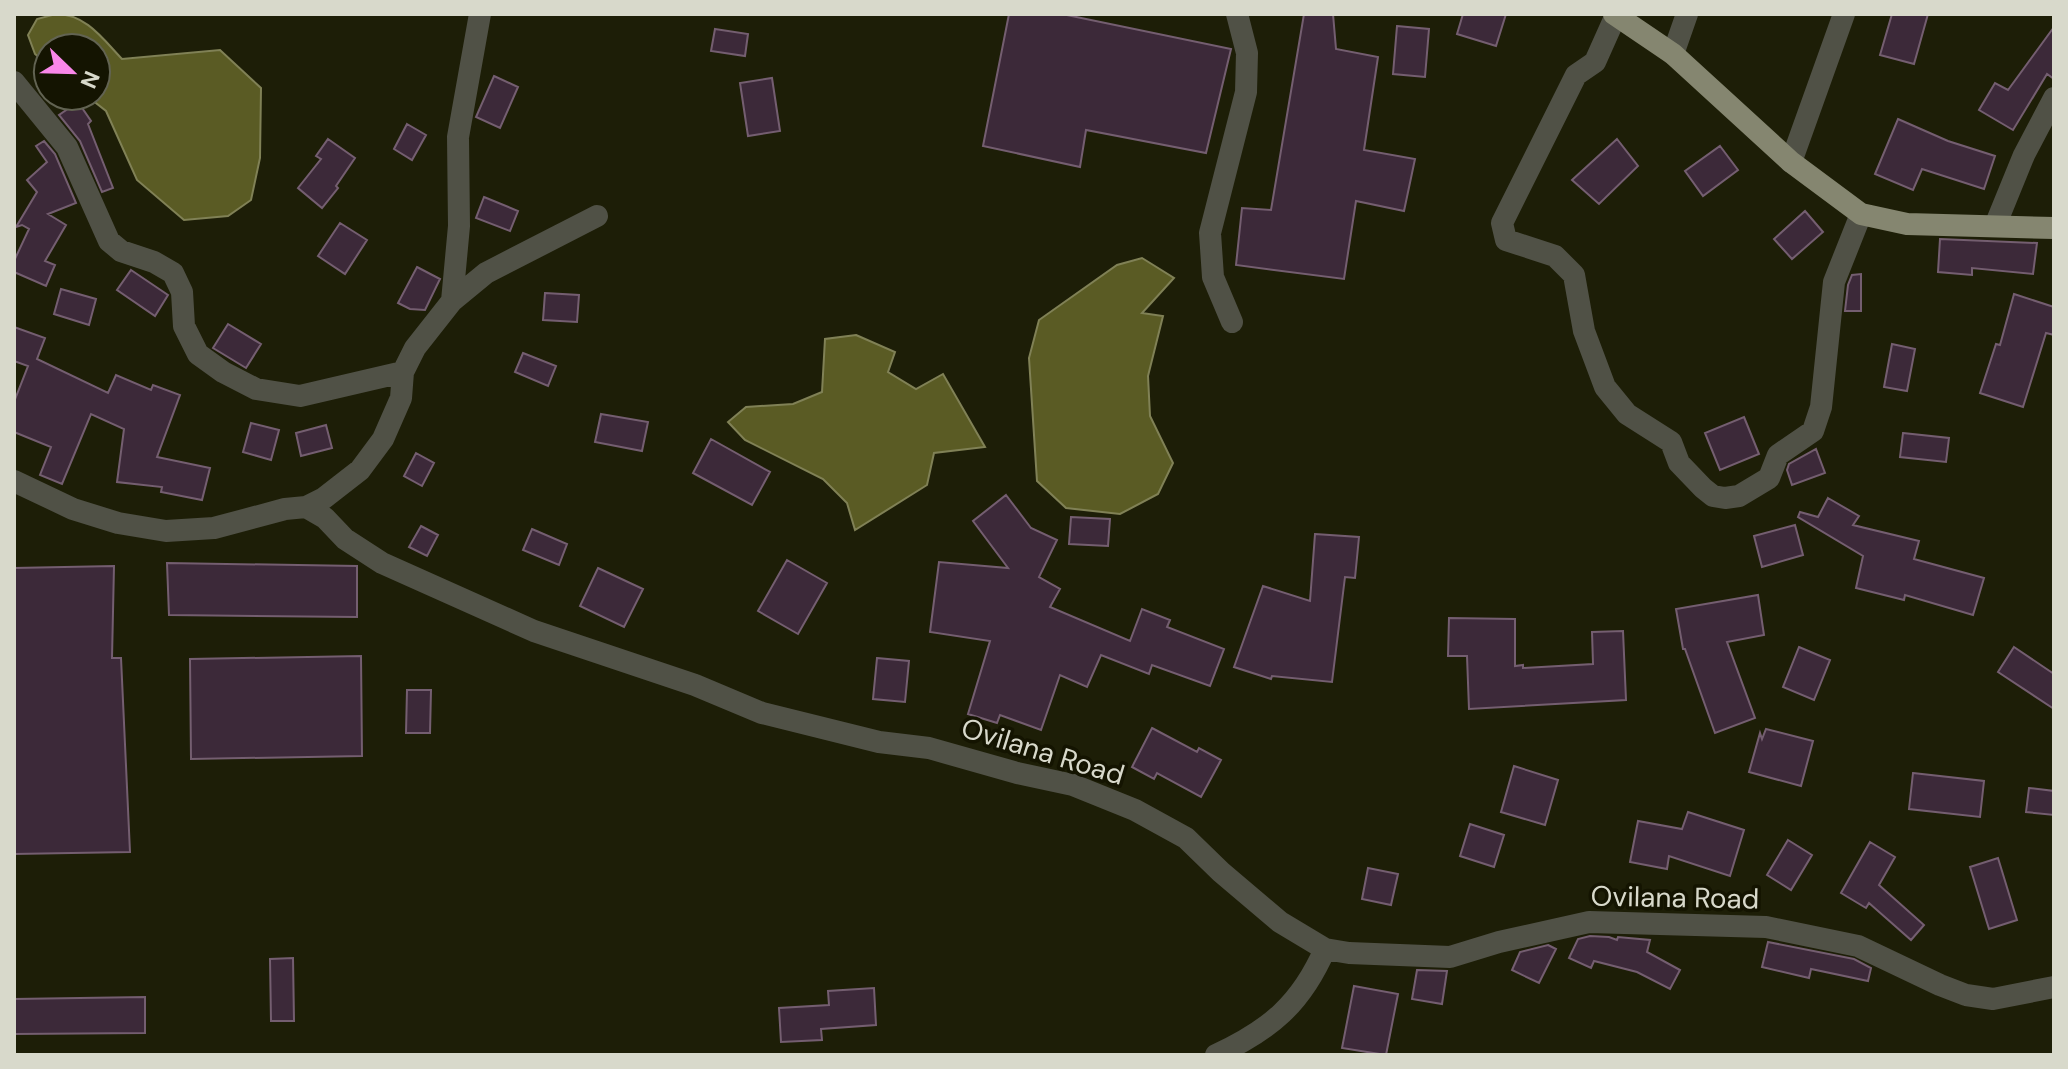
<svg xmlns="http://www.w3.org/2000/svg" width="2068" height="1069" font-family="'DM Sans',sans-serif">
  <rect width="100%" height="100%" fill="#1d1e07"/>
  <!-- water -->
  <path fill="#5a5b24" stroke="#808156" stroke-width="2" d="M56,14C86,14 103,39 122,59L220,50L261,88L260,158L251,200L228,216L184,220L137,180L106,111L87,96H96V48H48V65L35,54L28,35L37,19Z
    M1142,258L1174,278L1142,313L1163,316L1148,376L1150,416L1173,463L1158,494L1120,514L1066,508L1037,481L1029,358L1039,320L1117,265Z
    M856,335L895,352L888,372L916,389L943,374L985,447L934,453L927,485L855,530L847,503L823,479L745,440L728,422L746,407L793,404L822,392L825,339Z"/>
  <!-- building -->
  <path fill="#3c2939" stroke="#745e70" stroke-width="2" d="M1009,14H1062L1231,49L1206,153L1086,130L1080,167L983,146Z
    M1304,14H1333L1336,49L1378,57L1364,150L1415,159L1404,211L1356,201L1344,279L1236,265L1242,208L1271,210Z
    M1463,14H1506L1496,46L1457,34Z
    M1892,14H1928L1914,64L1880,55Z
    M1397,26L1429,29L1425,77L1393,74Z
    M2054,27V79L2047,74L2013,130L1979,110L1995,83L2008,90Z
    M715,29L748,34L745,56L711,51Z
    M494,76L518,87L500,128L476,117Z
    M772,78L780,131L748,136L740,83Z
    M78,102L91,121L88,124L113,188L102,192L80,141L59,115Z
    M1898,119L1948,141L1995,156L1984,189L1922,169L1913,190L1875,174Z
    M407,124L426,135L412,160L394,149Z
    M328,139L355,158L336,186L338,188L322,208L298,188L321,159L316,156Z
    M1617,139L1638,166L1599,204L1572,180Z
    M44,141L55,154L76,203L48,214L66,225L45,261L55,265L46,286L14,272V261L29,229L22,225L16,227L37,192L27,180L47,162L36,146Z
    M1720,146L1738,170L1703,196L1685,171Z
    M484,197L518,211L510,231L476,218Z
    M1805,211L1823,232L1792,259L1774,239Z
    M340,223L367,240L345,274L318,256Z
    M1940,239L2037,243L2033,274L1972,268V275L1938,272Z
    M417,267L440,279L425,310L410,309L398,303Z
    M131,270L168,295L155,316L117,290Z
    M1861,274V311H1845L1848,285L1852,275Z
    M61,289L96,299L89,325L54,314Z
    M545,293L579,295L577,322L543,320Z
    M2014,294L2054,307V335L2046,333L2023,407L1980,393L1996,344L2000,345Z
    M228,324L261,344L246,368L213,348Z
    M14,327L45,338L37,359L108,393L116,375L151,390L153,385L180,395L157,457L210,468L202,500L161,492L162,487L117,482L124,429L91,414L62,484L40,475L51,447L14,432V402L28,366L14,361Z
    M1892,344L1915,349L1907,391L1884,387Z
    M523,353L556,366L548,386L515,372Z
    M601,414L648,422L642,451L595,442Z
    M1744,417L1759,454L1720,470L1705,433Z
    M251,423L279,430L271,460L243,452Z
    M326,425L332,448L301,456L296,433Z
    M1903,433L1949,438L1946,462L1900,457Z
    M711,439L770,472L752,505L693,473Z
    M1816,449L1825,473L1792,485L1787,470L1789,464Z
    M416,453L434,463L422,486L404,476Z
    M1006,495L1031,528L1057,540L1039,577L1060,589L1050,607L1130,641L1142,609L1170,620L1167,627L1224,649L1210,686L1152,665L1149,674L1101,655L1087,687L1060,675L1041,730L1000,715L997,723L968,714L990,641L930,632L939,562L1008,568L973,521Z
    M1828,498L1859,516L1853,525L1919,541L1914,559L1984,578L1973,615L1905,595L1904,600L1856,588L1863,556L1798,517L1800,512L1818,517Z
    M1071,517L1110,519L1108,546L1069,544Z
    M1795,525L1803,555L1762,567L1754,536Z
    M421,526L438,535L427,556L409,547Z
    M532,529L567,544L559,565L523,550Z
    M1315,534L1359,537L1355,578L1345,577L1332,682L1272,676L1271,679L1234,667L1263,586L1310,601Z
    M787,560L827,583L798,634L758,611Z
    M167,563L357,566V617L169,615Z
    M114,566L112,658H121L130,852L14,854V568Z
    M598,568L643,589L624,627L580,606Z
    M1758,595L1764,635L1727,642L1755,718L1715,733L1685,649H1683L1676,609Z
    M1449,618L1515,619V666L1523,665V668L1593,664L1592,632L1623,631L1626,700L1469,709L1467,656H1448Z
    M1799,647L1830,660L1814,700L1783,687Z
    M2014,647L2054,674V709L1998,672Z
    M361,656L362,756L191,759L190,659Z
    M877,658L909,661L905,702L873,699Z
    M407,690H431L430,733H406Z
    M1152,728L1197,752L1199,748L1221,760L1201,797L1157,773L1154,779L1132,767Z
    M1766,729L1813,741L1801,786L1749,772L1760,733L1762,739Z
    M1514,766L1558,780L1545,825L1501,812Z
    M1913,773L1984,781L1980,817L1909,809Z
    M2029,788L2054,791V815L2026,812Z
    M1688,812L1744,830L1730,876L1669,856L1667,869L1630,862L1638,821L1682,829Z
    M1470,824L1504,835L1494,867L1460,856Z
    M1788,840L1812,855L1791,890L1767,875Z
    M1870,842L1895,857L1879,885L1924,925L1911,940L1869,903L1866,908L1841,893Z
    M1998,858L2017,920L1989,929L1970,867Z
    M1368,868L1398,874L1391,905L1362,899Z
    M1590,936L1609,937L1617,940L1618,937L1650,940L1647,952L1680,970L1670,989L1637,972L1594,961L1591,968L1569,958L1578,939Z
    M1768,942L1854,959L1871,968L1868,981L1811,969L1809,978L1762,967Z
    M1548,945L1556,949L1539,983L1512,970L1520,952Z
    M293,958L294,1021H271L270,959Z
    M1417,970L1447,971L1442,1004L1412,999Z
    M1354,986L1398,994L1386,1055L1342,1048Z
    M874,988L876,1025L821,1029L822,1040L781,1042L779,1008L829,1005L828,991Z
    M145,997V1033L14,1034V999Z"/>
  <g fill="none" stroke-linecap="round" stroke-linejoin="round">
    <!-- minor -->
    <path stroke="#505146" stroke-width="22" d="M1616,15L1595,62L1576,75L1502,223L1506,240L1555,256L1574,275L1584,331L1605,387L1627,414L1671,442L1679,463L1703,488L1713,496L1725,498L1739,496L1769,478L1778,455L1813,431L1821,407L1834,282L1861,214
      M1673,54L1687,14
      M14,82L67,147L109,241L121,251L154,262L173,273L182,292L184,326L198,354L223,372L256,389L300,396L403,372
      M1791,162L1844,14
      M1995,226L2024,155L2054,98
      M452,301L459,226L458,137L480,14
      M1232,322L1213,277L1210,233L1246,92L1247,53L1237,14
      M14,481L73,509L118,523L166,531L214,528L285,509L306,507L325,518L345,539L382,563L534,631L695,685L762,713L879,742L929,748L1017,773L1073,785L1135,810L1186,838L1221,872L1280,922L1325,949L1349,953L1450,957L1499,942L1589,922L1766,927L1858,946L1940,985L1966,995L1993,999L2054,987
      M306,507L324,498L360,470L383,439L401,398L403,372L415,348L452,301L486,273L597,216
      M1216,1055C1270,1030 1301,1004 1325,949"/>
    <!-- primary -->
    <path stroke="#858670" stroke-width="22" d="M1614,14L1673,54L1791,162L1861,214L1907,224L2054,228"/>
  </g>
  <g text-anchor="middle" stroke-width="7" stroke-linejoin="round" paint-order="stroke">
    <!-- street labels -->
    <g font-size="28" fill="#d8d9cb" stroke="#141401">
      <text transform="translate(1043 751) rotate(17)" y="10">Ovilana Road</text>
      <text transform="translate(1675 897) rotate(1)" y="10">Ovilana Road</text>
    </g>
  </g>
  <!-- border -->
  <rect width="2068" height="1069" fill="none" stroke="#d8d9cb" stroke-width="32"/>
  <!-- north arrow -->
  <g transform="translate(72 72) rotate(113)"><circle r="38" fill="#141401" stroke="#626352" stroke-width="2"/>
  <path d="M0-6L14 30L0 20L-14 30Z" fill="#f987e9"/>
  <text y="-12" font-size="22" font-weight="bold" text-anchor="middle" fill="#d8d9cb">N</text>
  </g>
</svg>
